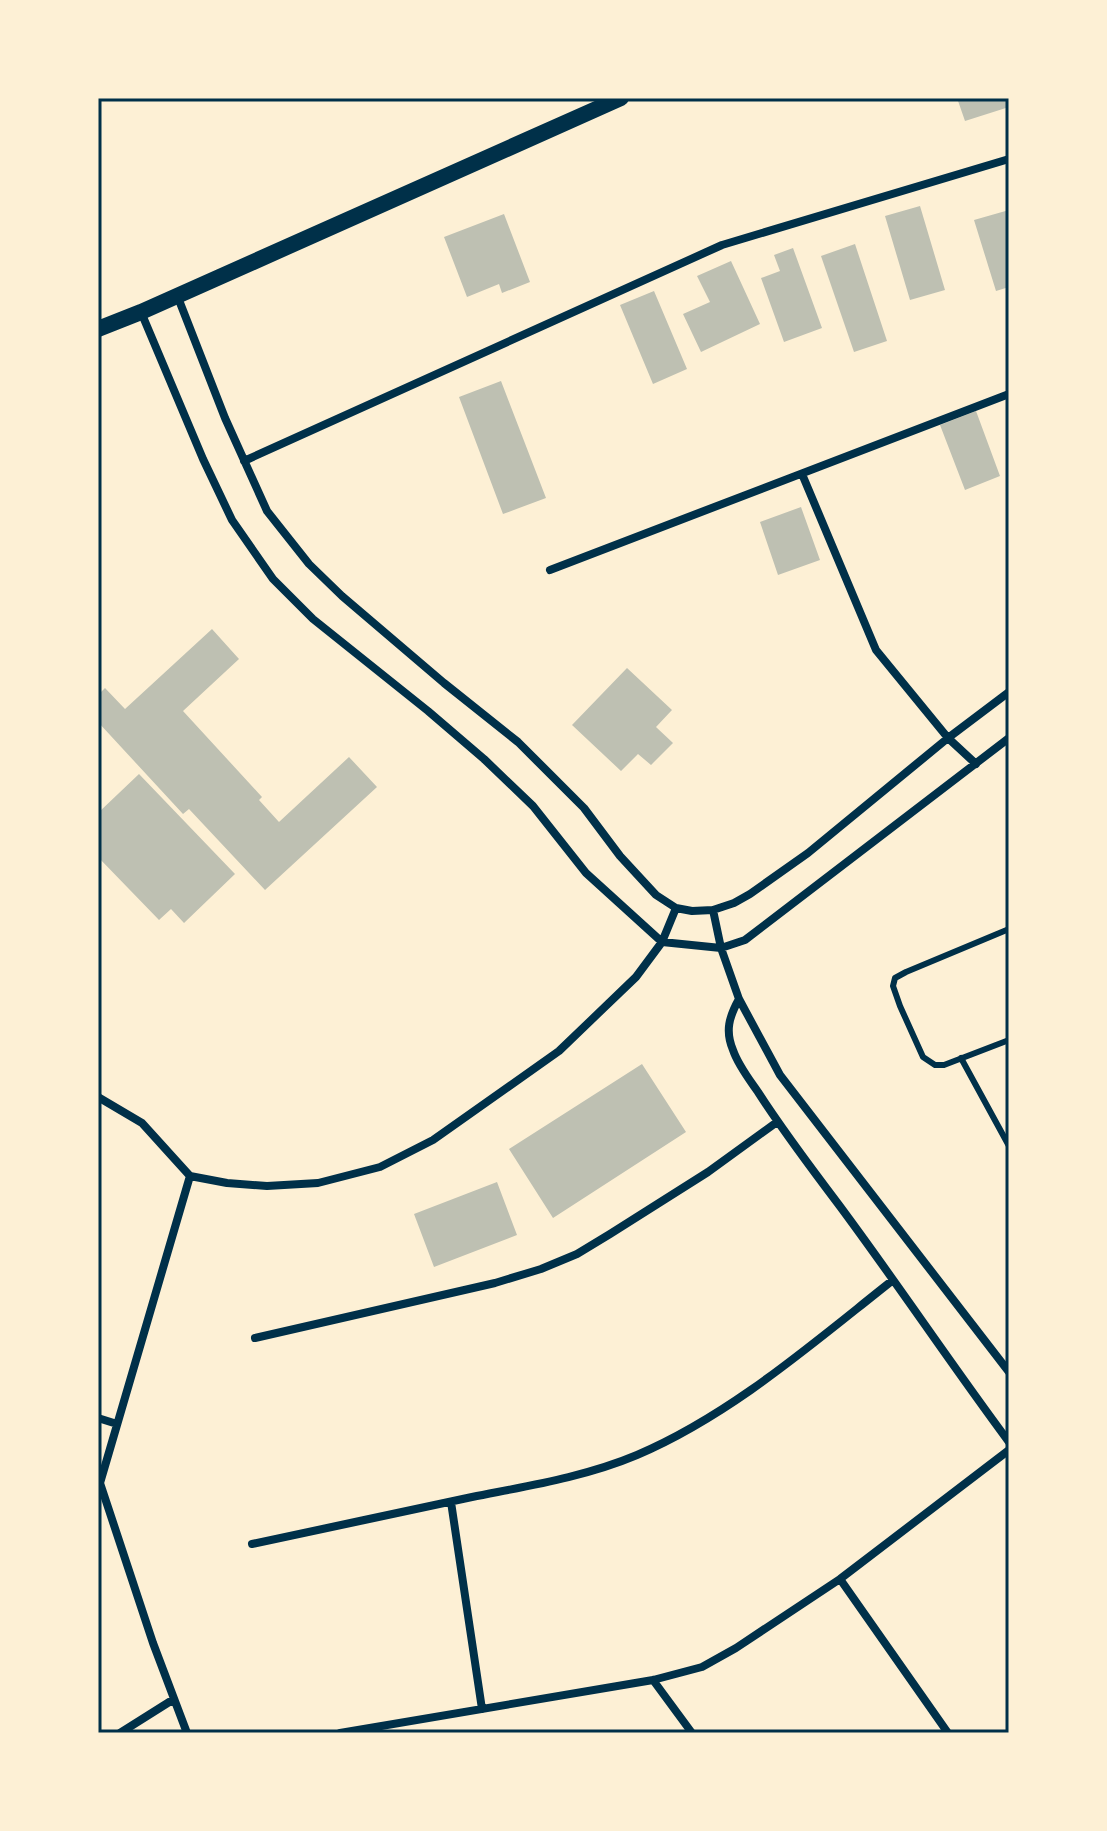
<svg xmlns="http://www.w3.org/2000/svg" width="1107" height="1831" font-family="Cabin,sans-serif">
  <rect width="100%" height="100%" fill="#fdf0d5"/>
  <!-- building -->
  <path fill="#bec0b2" d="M957,98H1009V107L965,121Z
    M920,206L945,290L910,300L885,216Z
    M1009,210V287L996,291L974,220Z
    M504,214L530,282L502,293L499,284L467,297L444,237Z
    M855,244L887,341L854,352L821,256Z
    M793,248L822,328L784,342L761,278L780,271L774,255Z
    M731,261L760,324L701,352L683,314L710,302L697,276Z
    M654,291L687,369L653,384L620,305Z
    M501,381L546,498L503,514L459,397Z
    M976,411L1000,476L965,490L940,425Z
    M801,507L820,560L778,575L760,522Z
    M212,629L239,659L183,711L262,797L259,800L279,822L349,757L377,787L265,890L189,809L183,814L98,722V695L105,688L125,709Z
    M627,668L672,710L656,727L673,743L651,765L638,754L621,771L572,725Z
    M139,774L235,874L184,923L171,909L159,920L98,857V813Z
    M642,1064L686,1132L553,1218L509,1149Z
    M497,1182L517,1235L434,1267L414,1214Z"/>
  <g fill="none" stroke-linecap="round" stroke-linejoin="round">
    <!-- service -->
    <path stroke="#003049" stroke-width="6" d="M1009,929L906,972L895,978L893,986L900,1006L923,1057L935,1065H944L1009,1040
      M961,1058L1009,1146"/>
    <!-- minor -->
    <path stroke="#003049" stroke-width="8" d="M177,295L225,418L267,511L309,564L342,596L444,683L518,742L584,808L620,856L656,895L676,908L692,911L713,910L734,903L750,894L808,853L948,738L1009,692
      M141,312L203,459L232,520L273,579L313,619L428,711L484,759L533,806L586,873L662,942L721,948L745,940L1009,738
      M244,461L722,245L1009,159
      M802,474L876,650L948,738L976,764
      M550,570L1009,394
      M713,910L721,948L739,999L780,1075L1009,1372
      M739,999C729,1017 725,1031 733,1050C738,1065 749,1079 758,1092C783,1131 811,1168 839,1205C897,1283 951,1364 1009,1442
      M98,1097L142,1123L190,1176L227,1183L267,1186L318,1183L380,1167L433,1140L559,1051L636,977L662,942L676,908
      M255,1338L495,1283L541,1269L577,1254L610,1234L708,1172L777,1122
      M98,1418L117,1424
      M451,1502L482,1709
      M252,1544C325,1528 399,1513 472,1497C527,1486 585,1477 637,1455C731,1415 813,1343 893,1280
      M840,1579L948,1733
      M653,1680L692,1733
      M120,1733L174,1699
      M187,1733L153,1643L100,1483L190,1176
      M340,1733L653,1680L702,1667L736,1648L840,1579L1009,1450"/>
    <!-- secondary -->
    <path stroke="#003049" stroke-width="16" d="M98,329L141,312L621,98"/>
  </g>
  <!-- border -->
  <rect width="1107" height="1831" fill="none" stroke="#fdf0d5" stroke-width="200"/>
  <rect x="100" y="100" width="907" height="1631" fill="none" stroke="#003049" stroke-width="3"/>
</svg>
